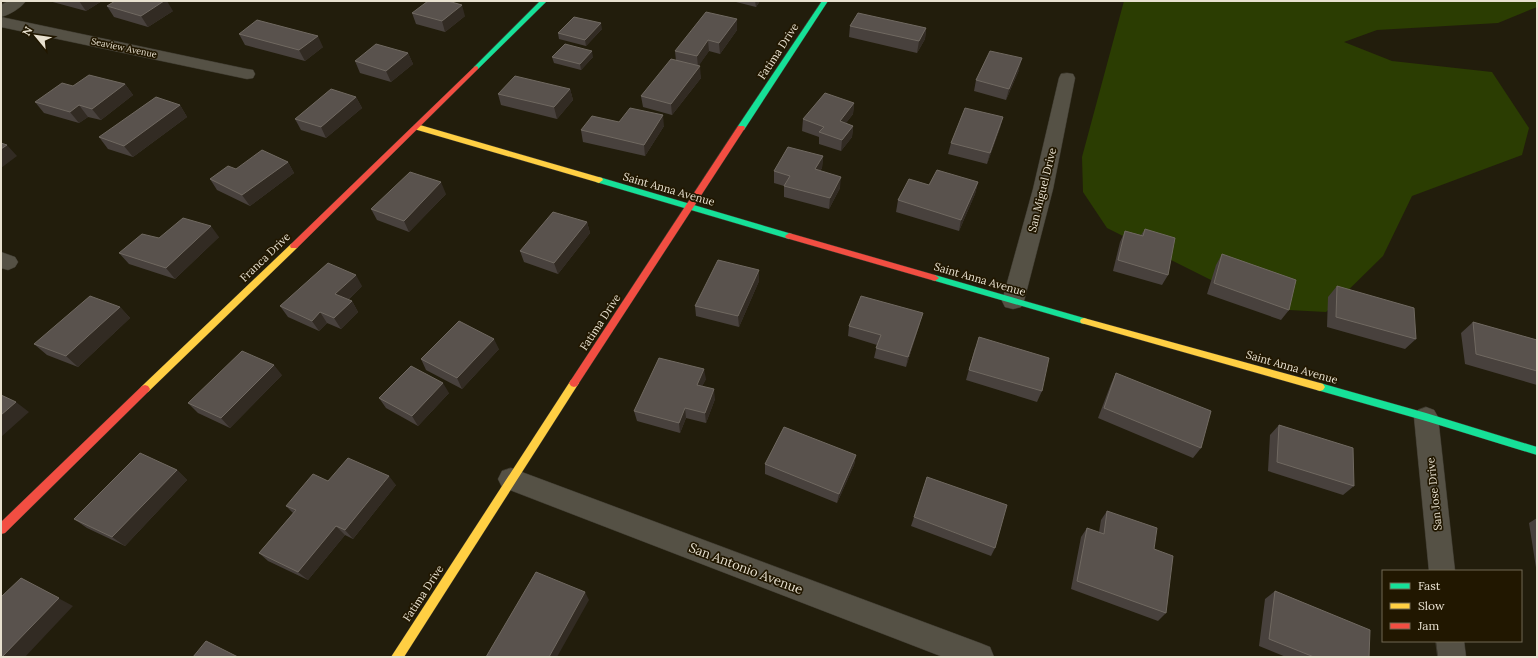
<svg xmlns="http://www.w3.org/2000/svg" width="1538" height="658" font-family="Lora,serif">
  <rect width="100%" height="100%" fill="#221d0c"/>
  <!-- green -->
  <path fill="#2b3d02" d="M1124,1H1537V7L1498,23L1377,30L1344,42L1392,61L1492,72L1529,128L1522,155L1412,196L1383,256L1326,312L1269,309L1107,228L1083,192L1082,157Z"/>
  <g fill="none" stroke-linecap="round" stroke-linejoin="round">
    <!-- street casing -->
    <g stroke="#3c382d" stroke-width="1">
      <path id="street" d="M8,1H26C21,8 9,15 1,17V5Z
        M1,17L247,69L253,70L255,74L253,78L247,79L1,27Z
        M1067,73L1073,74L1075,78L1053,189L1024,301L1021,307L1013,309L1005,307L1002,301L1033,189L1059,78L1061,74Z
        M1,252L15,257L18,262L15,267L8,270L1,268Z
        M1426,407L1434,410L1438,417L1455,571H1429L1414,417L1418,410Z
        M511,468L980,643L990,647L994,657H943L502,487L498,479L502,471Z
        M1436,641H1464L1466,657H1438Z"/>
    </g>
    <!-- fast casing -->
    <g stroke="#3c382d" stroke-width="1">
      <path id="fast" d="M540,1H547L478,69H474V67Z
        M822,1H828L744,130H738V126Z
        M599,177L792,234L793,236L789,239L596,182L595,180Z
        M935,275L1084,318L1087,319L1088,321L1087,323L1084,324L932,280L931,278L932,276Z
        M1320,383L1426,413L1537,447V455L1426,421L1317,390L1315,387L1317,384Z"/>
    </g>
    <!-- slow casing -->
    <g stroke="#3c382d" stroke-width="1">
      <path id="slow" d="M414,125H420L602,178L603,180L599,183L596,182L414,129Z
        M294,243L298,246L297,248L148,392L145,393L142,392L140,389L142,386L291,244Z
        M1084,318L1320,383L1323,384L1325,387L1323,390L1320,391L1081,323L1080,321L1081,319Z
        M574,379L577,380L579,383L577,386L404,657H391L571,380Z"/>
    </g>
    <!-- jam casing -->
    <g stroke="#3c382d" stroke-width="1">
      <path id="jam" d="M476,66L478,67V69L297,248H291L290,246L291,244L474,67Z
        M738,126H744L745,128L577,386L574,387L571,386L569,383L571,380Z
        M789,233L935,275L939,278L935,281L786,238L785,236Z
        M145,385L148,386L150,389L148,392L5,533L1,534V522L142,386Z"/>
    </g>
    <!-- street -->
    <use href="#street" fill="#555145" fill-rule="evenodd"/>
    <!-- fast -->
    <use href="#fast" fill="#16e098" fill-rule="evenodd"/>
    <!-- slow -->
    <use href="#slow" fill="#ffcf43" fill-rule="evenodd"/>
    <!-- jam -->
    <use href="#jam" fill="#f24e42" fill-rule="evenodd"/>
  </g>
  <!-- wall -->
  <path fill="#48413d" d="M49,1H102L86,11Z
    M732,1H760L756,7Z
    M107,6L173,11L148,27L114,17Z
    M412,13L465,16L445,32L416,24Z
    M737,19V30L720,54L709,51L698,66L701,78L672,115L643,107L641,96L676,61L675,51Z
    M850,26L926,28L925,39L917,53L849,37Z
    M602,29L586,46L559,39L558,33Z
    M239,34L323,47L305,61L245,45Z
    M408,53L413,64L391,82L360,73L355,61Z
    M552,57H593L581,70L554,63Z
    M1019,70L1006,100L974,91L976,80Z
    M125,84L133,95L101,120L88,117L79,123L44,113L35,102L73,86Z
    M570,89L573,100L557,119L501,105L498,94Z
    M356,97L362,108L326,138L301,130L295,119Z
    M854,103L853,114L846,123L853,126L852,137L841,151L819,144V137L802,131L803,119Z
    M180,105L187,117L133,157L108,149L99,137Z
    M1003,117L1000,128L987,164L948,154L951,143Z
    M619,122L664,126L645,156L583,142L581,130Z
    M823,156L822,168L820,171L840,188L829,209L784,197V186L774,183V171Z
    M288,162L294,173L250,206L217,190L210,179L236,169Z
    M978,182L975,194L959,231L896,212L898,200L929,185Z
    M446,194L409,232L377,220L371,209Z
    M587,222L590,233L558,274L524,262L520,251Z
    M1145,229L1168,275L1162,285L1113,271L1120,242L1125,231L1141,235Z
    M219,237L175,279L129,264L119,253L159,238Z
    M1222,254L1289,310L1281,320L1207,294L1216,265Z
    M759,281L739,327L696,316L695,306Z
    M362,286L348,300L352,301L358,312L341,329L327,323L319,331L288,317L280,306Z
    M1337,286L1416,339L1405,349L1327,327L1328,297Z
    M120,307L130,318L78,367L47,355L34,344Z
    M1473,322L1537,340V385L1465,364L1461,333Z
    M920,323L906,367L874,358L877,345L848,336L849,326Z
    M975,348L1042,391L1037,402L966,380Z
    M499,349L462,389L426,370L421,359Z
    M1116,373L1201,448L1193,458L1098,418L1111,384Z
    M282,375L230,428L198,413L188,403Z
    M706,379L702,386L715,399L706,423L686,418L680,433L637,421L634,411Z
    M449,393L418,426L386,408L379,398Z
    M1279,425L1354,486L1343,495L1268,471L1270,435Z
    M856,455L854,465L837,503L765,474V464Z
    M177,470L187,480L125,546L87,528L74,519Z
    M328,481L396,485L353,539L345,535L308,580L268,561L259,553L293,513L286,506Z
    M1107,511L1154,549L1166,613L1158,621L1071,589L1081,537L1087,528L1099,532L1101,520Z
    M914,517L995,548L991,556L911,526Z
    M1537,518V574L1529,523Z
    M1275,591L1369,657H1286L1259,646L1265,599Z"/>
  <!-- shaded-wall -->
  <path fill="#322b23" d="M79,1H102L86,11Z
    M164,1H167L173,11L148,27L141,16Z
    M755,1H760L756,7Z
    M462,5L465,16L445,32L442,21Z
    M737,19V30L720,54L719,43Z
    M601,23L602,29L586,46L585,40Z
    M926,28L925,39L917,53L919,41Z
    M318,36L323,47L305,61L299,50Z
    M708,40L709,51L698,67L697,56Z
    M592,51L593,57L581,70L580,64Z
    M408,53L413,64L391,82L386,71Z
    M1022,58L1019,70L1006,100L1009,89Z
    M700,66L701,78L672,115L671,104Z
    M125,84L133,95L101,120L92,109Z
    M570,89L573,100L557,119L554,107Z
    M356,97L362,108L326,138L321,127Z
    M854,103L853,114L839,132L840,121Z
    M79,105L88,117L79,123L70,112Z
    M180,105L187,117L133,157L124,146Z
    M663,115L664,126L645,156L644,145Z
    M1003,117L1000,128L987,164L990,153Z
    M853,126L852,137L841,151L842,140Z
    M7,145L17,156L1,168V149Z
    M823,156L822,168L814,180L815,169Z
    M288,162L294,173L250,206L242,195Z
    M841,177L840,188L829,209L830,198Z
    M441,182L446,194L409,232L404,221Z
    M978,182L975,194L959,231L961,220Z
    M587,222L590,233L558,274L554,263Z
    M211,226L219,237L175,279L166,268Z
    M759,270V281L739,327L738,316Z
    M356,275L362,286L342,305L335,294Z
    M352,301L358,312L341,329L334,318Z
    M120,307L130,318L78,367L66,356Z
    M320,312L327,323L319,331L312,321Z
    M923,313L920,323L906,367L908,357Z
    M494,339L499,349L462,389L457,378Z
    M274,365L282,375L230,428L221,418Z
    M704,369L706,379L698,395L697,385Z
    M443,383L449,393L418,426L412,416Z
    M714,389L715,399L706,423L705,413Z
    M16,402L29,412L1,437V415Z
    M685,408L686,418L680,433L679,423Z
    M856,455L854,465L837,503L839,494Z
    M177,470L187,480L125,546L112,537Z
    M389,476L396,485L353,539L345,530Z
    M336,526L345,535L308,580L298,572Z
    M21,578L73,606L25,657H2Z
    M585,592L589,600L557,657H549Z"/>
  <!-- building -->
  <path fill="#59524d" stroke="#706961" d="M115,1H164L141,16L107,6Z
    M428,1H448L462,5L442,21L412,13Z
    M706,12L737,19L719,43L708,40L697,56L675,51Z
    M858,13L926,28L919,41L850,26Z
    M574,17L601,23L585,40L558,33Z
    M257,20L318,36L299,50L239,34Z
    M376,44L408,53L386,71L355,61Z
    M565,44L592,51L580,64L552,57Z
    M990,51L1022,58L1009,89L976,80Z
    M671,59L700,66L671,104L641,96Z
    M89,75L125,84L92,109L79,105L70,112L35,102L62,83L73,86Z
    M515,76L570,89L554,107L498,94Z
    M331,89L356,97L321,127L295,119Z
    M825,93L854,103L840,121L853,126L842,140L819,132L824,127L803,119Z
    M156,97L180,105L124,146L99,137Z
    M630,108L663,115L644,145L581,130L592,116L619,122Z
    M965,108L1003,117L990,153L951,143Z
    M1,143L7,145L1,149Z
    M788,147L823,156L815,169L841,177L830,198L784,186L790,176L774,171Z
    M262,150L288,162L242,195L210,179L228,166L236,169Z
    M937,170L978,182L961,220L898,200L909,179L929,185Z
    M410,172L441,182L404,221L371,209Z
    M553,212L587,222L554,263L520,251Z
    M183,218L211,226L166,268L119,253L142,234L159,238Z
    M1145,229L1175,238L1168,275L1118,260L1125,231L1143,236Z
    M1222,254L1296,280L1289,310L1214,283Z
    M718,260L759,270L738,316L695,306Z
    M328,263L356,275L335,294L352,301L334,318L320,312L312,321L280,306Z
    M1337,286L1414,308L1416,339L1336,317Z
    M90,296L120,307L66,356L34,344Z
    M861,296L923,313L908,357L876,348L881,335L849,326Z
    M459,321L494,339L457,378L421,359Z
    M1473,322L1537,340V371L1476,354Z
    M979,337L1049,358L1042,391L969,370Z
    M242,351L274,365L221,418L188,403Z
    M659,358L704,369L697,385L714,389L705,413L685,408L679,423L634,411Z
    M411,366L443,383L412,416L379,398Z
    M1116,373L1211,411L1201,448L1104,408Z
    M1,395L16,402L1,415Z
    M1279,425L1353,448L1354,486L1277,462Z
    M784,427L856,455L839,494L765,464Z
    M140,453L177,470L112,537L74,519Z
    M348,458L389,476L345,530L336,526L298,572L259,553L296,510L286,506L313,474L328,481Z
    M927,477L1007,505L995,548L914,517Z
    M1107,511L1157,528L1154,549L1173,556L1166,613L1077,581L1087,528L1104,534Z
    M536,572L585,592L549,657H486Z
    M21,578L59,598L2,657H1V597Z
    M1275,591L1370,630L1369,657H1314L1269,639Z
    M206,641L238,657H193Z"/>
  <g text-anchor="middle" stroke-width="3.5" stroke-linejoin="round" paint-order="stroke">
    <!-- far-street labels -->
    <g font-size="9" fill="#e8e1d0" stroke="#211700">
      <text transform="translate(124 48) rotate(12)" y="3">Seaview Avenue</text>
    </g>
    <!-- street labels -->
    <g font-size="11" fill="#e8e1d0" stroke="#211700">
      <text transform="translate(778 51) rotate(-57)" y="4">Fatima Drive</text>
      <text transform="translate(669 189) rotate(16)" y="4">Saint Anna Avenue</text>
      <text transform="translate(1042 190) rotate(-76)" y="4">San Miguel Drive</text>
      <text transform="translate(265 257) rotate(-44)" y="4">Franca Drive</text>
      <text transform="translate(980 279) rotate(16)" y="4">Saint Anna Avenue</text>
      <text transform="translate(600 322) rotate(-57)" y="4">Fatima Drive</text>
      <text transform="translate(1292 367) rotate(16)" y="4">Saint Anna Avenue</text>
      <text transform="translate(1434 494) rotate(-96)" y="4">San Jose Drive</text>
      <text transform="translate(423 593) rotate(-57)" y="4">Fatima Drive</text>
    </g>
    <!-- near-street labels -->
    <g font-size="13" fill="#e8e1d0" stroke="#211700">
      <text transform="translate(746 568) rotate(21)" y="5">San Antonio Avenue</text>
    </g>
  </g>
  <!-- border -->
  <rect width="1538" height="658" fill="none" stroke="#e8e1d0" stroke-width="4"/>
  <!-- legend -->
  <rect x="1382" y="570" width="140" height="72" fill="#211700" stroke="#716853"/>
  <rect x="1390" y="583" width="20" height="6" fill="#16e098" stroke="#716853"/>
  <text x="1418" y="590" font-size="12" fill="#e8e1d0">Fast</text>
  <rect x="1390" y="603" width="20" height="6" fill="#ffcf43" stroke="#716853"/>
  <text x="1418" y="610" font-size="12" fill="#e8e1d0">Slow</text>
  <rect x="1390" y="623" width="20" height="6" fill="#f24e42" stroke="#716853"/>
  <text x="1418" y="630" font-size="12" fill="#e8e1d0">Jam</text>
  <!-- north arrow -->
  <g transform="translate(36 36) rotate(299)" stroke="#211700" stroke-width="3" paint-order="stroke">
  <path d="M0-3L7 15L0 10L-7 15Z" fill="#e8e1d0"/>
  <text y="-6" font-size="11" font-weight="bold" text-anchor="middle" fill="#e8e1d0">N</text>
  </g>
</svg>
